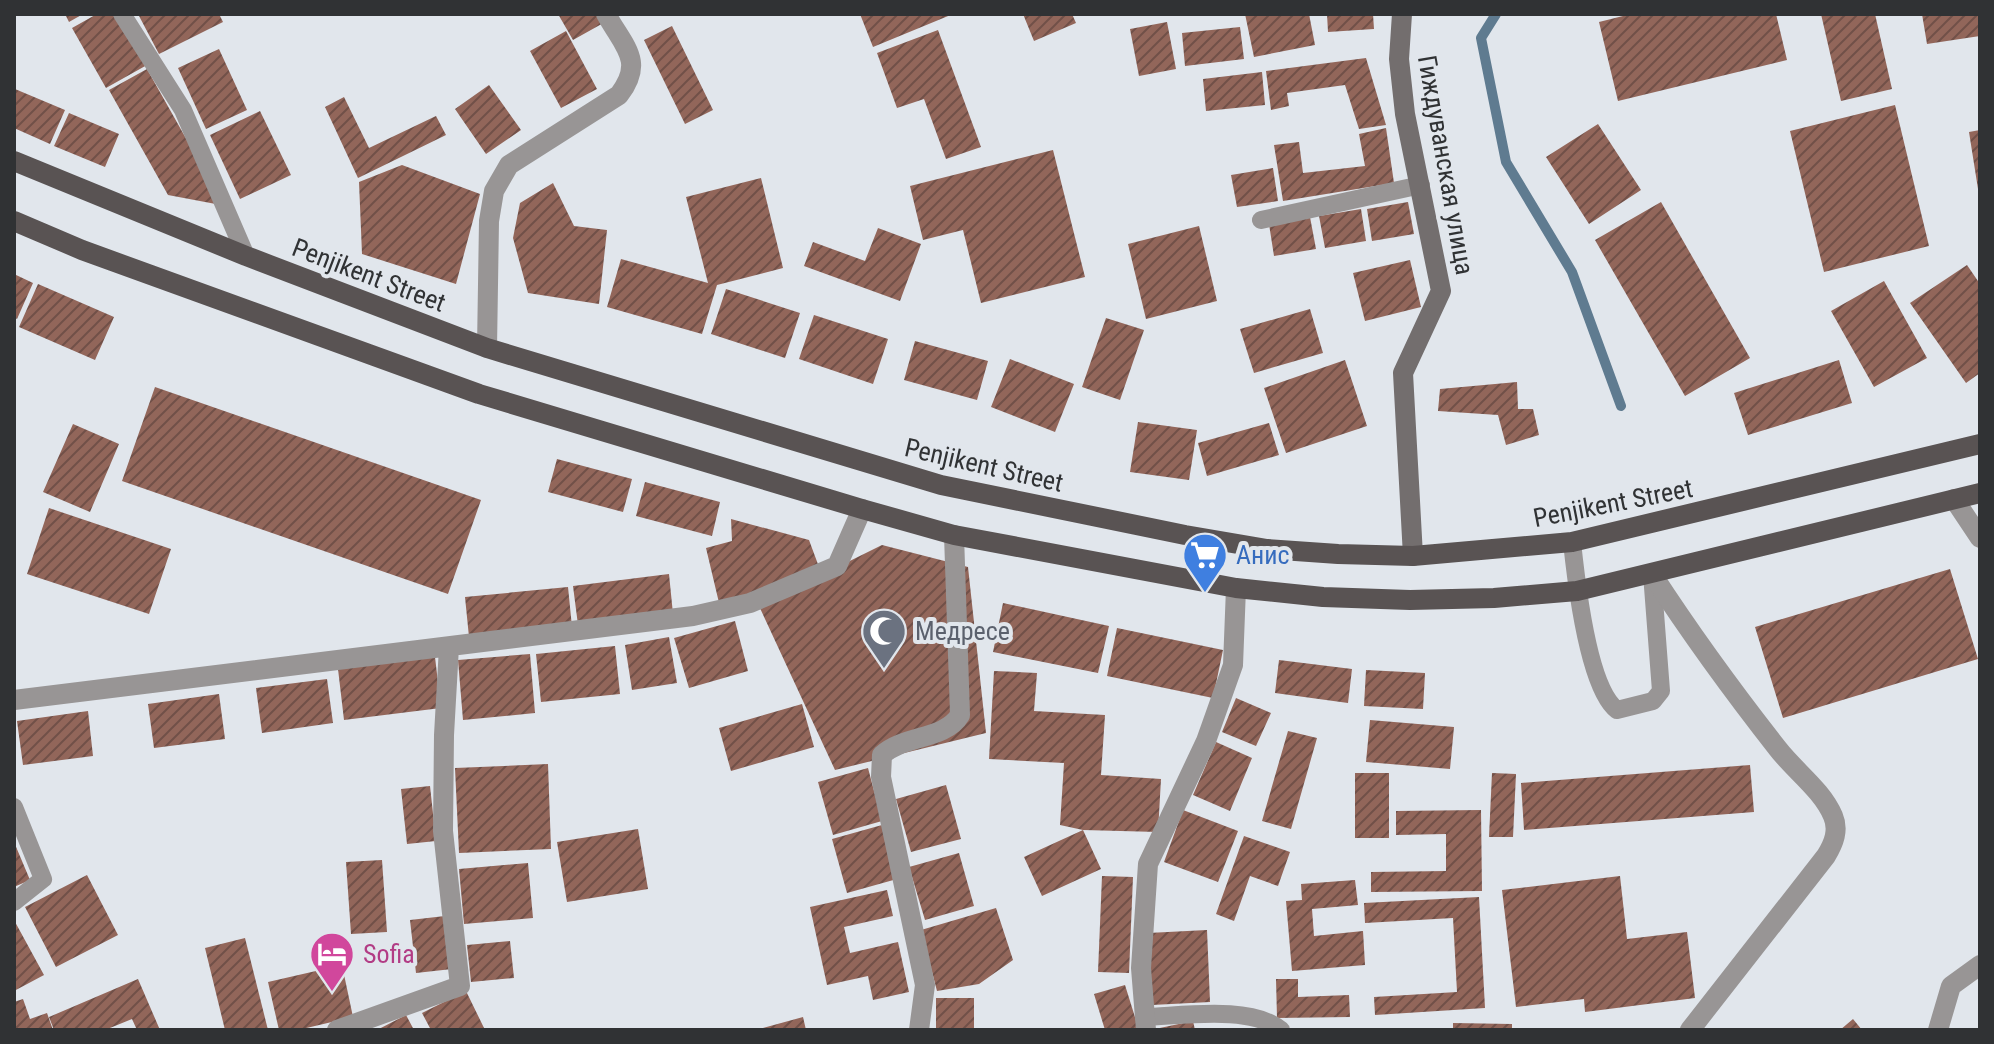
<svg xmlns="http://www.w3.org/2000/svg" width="1994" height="1044" font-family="'Roboto Condensed',sans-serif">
  <defs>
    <pattern id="building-hatch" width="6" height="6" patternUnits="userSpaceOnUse" patternTransform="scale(2)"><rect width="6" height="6" fill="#92665a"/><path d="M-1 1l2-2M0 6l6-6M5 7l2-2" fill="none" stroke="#715048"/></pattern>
  </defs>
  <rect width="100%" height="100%" fill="#e1e6ec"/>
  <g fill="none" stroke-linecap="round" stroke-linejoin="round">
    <!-- stream -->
    <path stroke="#5f7b90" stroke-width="10" d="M1496,14L1481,38L1506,162L1572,272L1621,406"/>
  </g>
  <!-- building -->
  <path fill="url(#building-hatch)" d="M65,14H83L69,22Z
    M97,14H118L147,65L106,88L72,28Z
    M138,14H219L223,22L159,54Z
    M558,14H603L607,21L573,40Z
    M860,14H953L873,47Z
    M1023,14H1072L1076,23L1034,41Z
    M1245,14H1309L1315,45L1254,57Z
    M1327,14H1373L1374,29L1328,32Z
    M1631,14H1776L1787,60L1618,101L1599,22Z
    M1821,14H1875L1892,89L1841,101Z
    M1922,14H1980V36L1927,44Z
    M1167,22L1176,69L1139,76L1130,29Z
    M672,26L713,110L685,124L644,40Z
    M1240,27L1244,59L1185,66L1182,33Z
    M938,30L981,147L946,159L924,99L897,108L877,53Z
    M566,31L597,89L561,108L530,51Z
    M219,49L247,110L206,129L178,68Z
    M1366,58L1386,125L1359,129L1345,85L1287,93L1289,106L1271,110L1266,71Z
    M147,69L206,174L221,205L168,195L109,90Z
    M1262,72L1265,105L1206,111L1203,79Z
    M489,85L521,130L486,154L455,109Z
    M15,89L65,110L50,144L14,128Z
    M344,97L369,148L436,116L446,135L358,178L325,107Z
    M1895,105L1929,246L1824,272L1790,131Z
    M260,111L291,175L240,199L210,135Z
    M69,113L119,134L105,167L54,146Z
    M1598,124L1641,190L1589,224L1546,157Z
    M1386,128L1394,183L1283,201L1274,145L1299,142L1303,173L1365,166L1359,134Z
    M1980,130V189H1978L1969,132Z
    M1053,150L1085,277L981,303L963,230L923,240L910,186Z
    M402,165L480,194L456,284L362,254L359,182Z
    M1273,168L1278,201L1237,207L1231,175Z
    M761,178L783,268L717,285L702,334L607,307L621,259L708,283L686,197Z
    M553,183L574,226L607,230L599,304L528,293L513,238L520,203Z
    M1408,202L1414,234L1372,241L1367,209Z
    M1661,202L1750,358L1685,396L1595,240Z
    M1361,209L1366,241L1325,248L1319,216Z
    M1310,217L1316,249L1274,256L1269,224Z
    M1199,226L1217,301L1146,319L1128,244Z
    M878,228L921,244L900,301L804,266L813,242L865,261Z
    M1410,260L1421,307L1365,321L1353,273Z
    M1967,265L1980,284V373L1966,383L1910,303Z
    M14,274L33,283L17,319L14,317Z
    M1884,281L1927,358L1874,387L1831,311Z
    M38,284L114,317L95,360L19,327Z
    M726,289L800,313L785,358L711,334Z
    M1310,309L1323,353L1254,373L1240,329Z
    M814,315L888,339L873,384L799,359Z
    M1106,318L1144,330L1120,400L1082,387Z
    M915,341L988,361L977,400L904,380Z
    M1010,359L1074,384L1055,432L991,407Z
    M1345,360L1367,426L1286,453L1264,388Z
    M1839,360L1852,403L1748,435L1734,393Z
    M1517,382L1518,409H1533L1539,435L1506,445L1498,415L1438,411L1440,389Z
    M155,387L481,500L448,594L122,481Z
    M1138,422L1197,430L1189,480L1130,472Z
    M1269,423L1279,455L1207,476L1198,443Z
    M73,424L119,444L90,512L43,492Z
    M557,459L632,479L623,512L548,492Z
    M645,482L720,502L712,536L636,516Z
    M49,508L171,549L149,614L27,574Z
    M731,519L809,540L819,567L720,607L706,548L732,541Z
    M882,545L968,567L986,733L835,770L759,606Z
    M1950,569L1978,659L1783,718L1755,627Z
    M669,574L673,614L578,625L573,586Z
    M568,587L572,627L469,637L465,597Z
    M1003,603L1109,626L1098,673L993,652Z
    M735,621L748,671L689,688L674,638Z
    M1117,628L1223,650L1213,698L1107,676Z
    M669,637L677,683L632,690L625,645Z
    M615,646L620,694L541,702L536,654Z
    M530,654L535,713L463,720L458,660Z
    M435,657L441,708L344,720L338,669Z
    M1279,660L1352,669L1348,703L1275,693Z
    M1366,670L1425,673L1423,709L1364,706Z
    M994,671L1037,673L1034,711L1105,715L1101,775L1161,779L1158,832L1083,830L1060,825L1064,763L989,759Z
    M327,679L333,723L262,733L256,688Z
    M219,694L225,739L154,748L148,704Z
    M1236,698L1271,713L1256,746L1222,732Z
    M802,704L814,747L731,771L719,728Z
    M88,711L93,756L23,765L17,721Z
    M1370,720L1454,727L1450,769L1366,762Z
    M1288,731L1317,738L1291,829L1262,821Z
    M1216,742L1252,758L1230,811L1193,795Z
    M548,764L551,849L459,853L455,768Z
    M1750,765L1754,812L1524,830L1521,783Z
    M868,768L882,821L833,835L818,782Z
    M1355,773H1389V838H1355Z
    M1492,773L1516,774L1513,837H1489Z
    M946,785L961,839L911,852L896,799Z
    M430,786L436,841L407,844L401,789Z
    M1183,810L1238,831L1218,882L1164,862Z
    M1481,810L1482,891L1371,892V872L1446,871V834L1396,835V811Z
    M882,825L897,879L847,893L832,839Z
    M638,829L648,889L567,902L557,842Z
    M1083,830L1101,869L1042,896L1024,857Z
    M1244,836L1290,852L1278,886L1250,876L1234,921L1216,914Z
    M14,842L30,880L14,887Z
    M959,853L974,906L925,920L909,867Z
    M382,860L387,932L351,934L346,862Z
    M528,863L533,918L464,924L459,869Z
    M87,875L118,935L56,967L25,907Z
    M1102,876L1133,877L1129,973L1098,972Z
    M1620,876L1627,939L1687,932L1695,998L1585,1012L1584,999L1516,1007L1502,890Z
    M1355,880L1358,905L1312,909L1314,936L1363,931L1365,965L1292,971L1286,901L1302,900L1301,884Z
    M887,890L893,916L844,927L850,953L898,942L909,992L873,1000L868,976L827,985L810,907Z
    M1479,897L1485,1008L1375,1015L1374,997L1457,992L1453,918L1365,923L1364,903Z
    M996,908L1013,960L979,984L937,991L921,930Z
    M445,916L452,969L416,973L410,920Z
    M14,920L44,975L14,991Z
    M1207,930L1210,1002L1152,1005L1148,933Z
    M245,938L268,1030H225L205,948Z
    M510,941L514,978L471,982L467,945Z
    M342,965L353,1017L298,1030H279L268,982Z
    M138,979L160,1030H137L132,1019L105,1030H54L49,1017Z
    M1276,979H1298V997L1349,995L1350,1017L1277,1018Z
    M1125,985L1139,1030H1105L1094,994Z
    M466,991L485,1030H431L422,1013Z
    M936,998H974V1030H936Z
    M23,999L30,1019L47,1013L53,1030H14V1002Z
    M406,1015L414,1030H377Z
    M803,1017L806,1030H759V1029Z
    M1853,1019L1862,1030H1840Z
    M1193,1021L1195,1030H1155V1029Z
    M1453,1023L1512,1024V1030H1453Z"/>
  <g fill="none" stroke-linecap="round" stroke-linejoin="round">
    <!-- lane -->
    <path stroke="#989595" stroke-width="18" d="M122,14L183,110L246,256
      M1261,220L1421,185
      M1572,542C1576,580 1588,688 1617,710L1653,701L1661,691L1652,574
      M14,807L43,879L14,902
      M1144,1017C1182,1016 1251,1005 1281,1030"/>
    <!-- street -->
    <path stroke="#989595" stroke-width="20" d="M487,348L489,221L494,191L509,165L619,95C645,61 624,47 606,14
      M1954,499L1980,538
      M1652,574C1691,634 1734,693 1778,749C1795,771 1822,790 1833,816C1839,830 1834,843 1826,856L1690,1030
      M14,700L693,616L750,603L837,566L862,509
      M337,1030L460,986L443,831L444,735L449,647
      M919,1030L925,985L881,777L882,755C903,735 945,740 960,715L954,535
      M1146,1030L1141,968L1148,864L1206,741L1233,665L1236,588
      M1938,1030L1951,986L1980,965"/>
    <!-- secondary -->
    <path stroke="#736e6e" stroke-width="20" d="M1402,14L1399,59L1405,114L1441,291L1403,373L1413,556"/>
    <!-- primary -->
    <path stroke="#595353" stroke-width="20" d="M14,161L246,256L487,348L941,485L1185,535L1267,549L1338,554L1413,556L1572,542L1980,444
      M14,221L82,250L479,394L862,509L954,535L1236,588L1323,597L1410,600L1494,598L1577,591L1980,493"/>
  </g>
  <!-- icons -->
  <defs>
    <g id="supermarket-pin" transform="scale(2.3)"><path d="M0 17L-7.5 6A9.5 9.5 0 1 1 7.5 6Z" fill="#3f7fe0" stroke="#e1e6ec"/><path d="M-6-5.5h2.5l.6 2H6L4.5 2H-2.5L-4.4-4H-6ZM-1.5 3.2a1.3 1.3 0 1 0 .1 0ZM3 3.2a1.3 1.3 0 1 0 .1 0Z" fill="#fff"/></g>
    <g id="mosque-pin" transform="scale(2.3)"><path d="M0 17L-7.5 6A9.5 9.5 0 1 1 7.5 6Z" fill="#6b7280" stroke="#e1e6ec"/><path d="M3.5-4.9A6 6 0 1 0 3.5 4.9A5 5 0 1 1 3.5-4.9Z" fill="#fff"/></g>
    <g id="hotel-pin" transform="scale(2.3)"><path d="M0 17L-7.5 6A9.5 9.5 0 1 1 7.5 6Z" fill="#d1479c" stroke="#e1e6ec"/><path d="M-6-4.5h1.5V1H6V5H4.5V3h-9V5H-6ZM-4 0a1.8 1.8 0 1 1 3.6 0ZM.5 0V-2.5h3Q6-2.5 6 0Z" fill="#fff"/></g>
  </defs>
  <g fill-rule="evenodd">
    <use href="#supermarket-pin" x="1205" y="555"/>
    <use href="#mosque-pin" x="884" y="631"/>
    <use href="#hotel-pin" x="332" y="954"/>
  </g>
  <g text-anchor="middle" stroke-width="8" stroke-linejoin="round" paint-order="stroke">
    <!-- street labels -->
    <g font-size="26" fill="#303234" stroke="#e1e6ec">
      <text transform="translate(1446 165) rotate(80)" y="9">Гиждуванская улица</text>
      <text transform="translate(369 275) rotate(21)" y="9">Penjikent Street</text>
      <text transform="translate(984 465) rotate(13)" y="9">Penjikent Street</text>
      <text transform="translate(1613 503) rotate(-11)" y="9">Penjikent Street</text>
    </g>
    <!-- shop labels -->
    <g font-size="26" fill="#366cbe" stroke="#e1e6ec" text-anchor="start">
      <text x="1236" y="564">Анис</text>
    </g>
    <!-- worship labels -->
    <g font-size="26" fill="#5b616d" stroke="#e1e6ec" text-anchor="start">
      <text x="915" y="640">Медресе</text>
    </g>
    <!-- hotel labels -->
    <g font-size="26" fill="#b23c85" stroke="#e1e6ec" text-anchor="start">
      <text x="363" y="963">Sofia</text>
    </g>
  </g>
  <!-- border -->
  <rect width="1994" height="1044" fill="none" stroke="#303234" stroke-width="32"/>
</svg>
